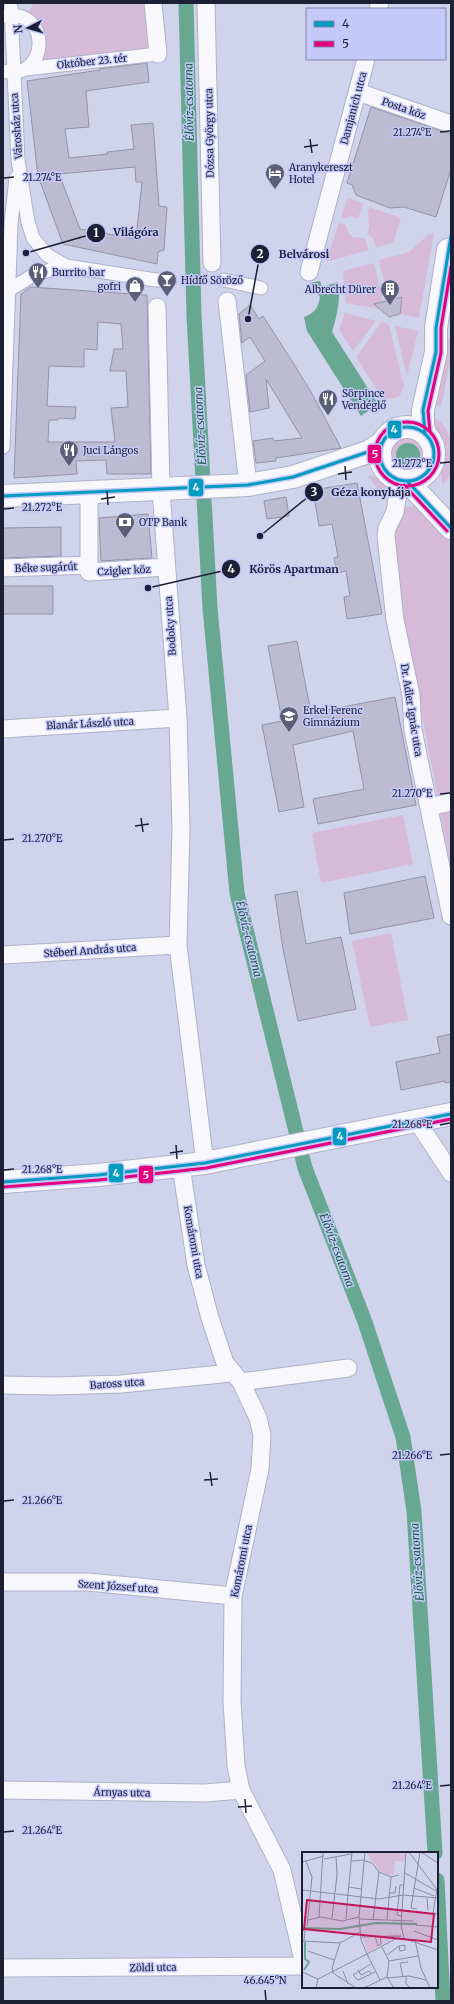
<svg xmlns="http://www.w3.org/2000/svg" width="454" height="2004" font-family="Merriweather,serif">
  <rect width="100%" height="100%" fill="#d0d3ec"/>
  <!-- green -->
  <path fill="#d6bad8" d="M34,3H153L158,54L26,69L40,48L25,18Z
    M348,198L363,203L358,219L349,216L348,219L341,217Z
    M369,207L401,218L393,243L376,247L373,238L367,234C372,225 366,216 369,207Z
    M339,223L346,225L349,234L353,237L364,238L369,250L326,262Z
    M434,233L419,318L400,314L401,297L388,299L379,260L409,252L428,235Z
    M374,263L383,301L379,303V309L346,303L343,271Z
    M345,313L376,321L353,351L339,330Z
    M382,321L389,325L404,386L399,397L383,400L356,357Z
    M395,326L418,331L407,376Z
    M446,338L451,339V358L441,406L432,402Z
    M434,419C453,424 454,456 451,472C450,477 446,481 443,485C438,475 445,465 444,454C443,441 431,432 434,419Z
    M388 455a20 20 0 1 1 40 0a20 20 0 1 1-40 0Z
    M368,476C380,476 392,484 391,497L378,490Z
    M423,505L446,532L451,545V868L389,540L399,508Z
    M403,815L413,864L321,883L312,833Z
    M391,933L408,1020L370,1027L352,941Z"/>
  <!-- water -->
  <path fill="#68a892" d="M320,281L322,287L338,282C341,300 337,315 332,332L378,404L361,416L307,331L304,317C315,313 318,308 320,297L310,283Z
    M396 455a12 12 0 1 1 24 0a12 12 0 1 1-24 0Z"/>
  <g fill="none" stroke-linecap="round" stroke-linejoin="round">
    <!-- canal -->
    <path stroke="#68a892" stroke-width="15" d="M186,3L194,316L210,608L237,893L305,1168L365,1322L403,1437L414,1511L435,1853
      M437,1880L443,2001"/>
  </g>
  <!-- building -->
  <path fill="#bdbbd1" stroke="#9492a7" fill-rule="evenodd" d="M147,63L149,82L86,91L89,127L65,129L69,158L108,154L107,152L134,149L131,125L153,123L159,206L167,207L164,250L158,252L157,264L63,244L38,176L27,81L100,70L99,69ZM135,167L136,182H142L136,239L80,229L59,174Z
    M371,107L451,134V169L436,217L404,207L390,208L356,195L352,185L347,183Z
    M30,287L147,295L151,474H107L106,460L76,461L77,474L14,478L21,294ZM98,322L121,324L123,349H114L110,371H126L128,407L111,408L115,442H48L49,420H58L59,418L75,419L76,407L47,406L49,366L84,367V349L97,350Z
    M402,297L400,314L389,317L374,304Z
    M250,305L259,319L263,316L292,361L311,392L341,448L276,458V461L256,463L253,441L273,438L274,441L302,438L266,379L269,408L250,412L246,375L265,361L250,337L242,343L239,314Z
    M357,483L382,614L347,619L344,597L350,596L346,571L337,573L334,558L338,557L332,524L319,526L313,490Z
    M286,497L289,516L267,519L264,501Z
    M148,514L152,558L101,561L99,518Z
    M61,527V556L3,558V528Z
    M3,586H53V614H3Z
    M297,641L311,713L395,697L416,805L318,824L313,799L364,789L353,731L293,745L304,807L279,812L262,725L282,721L268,646Z
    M425,876L434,918L350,934L344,893Z
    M297,891L306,944L341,937L356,1009L298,1021L283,949L275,895Z
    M451,1034V1082L445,1083V1081L401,1090L396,1062L440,1053L437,1037Z"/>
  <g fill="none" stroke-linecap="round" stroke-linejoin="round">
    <!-- pedestrian casing -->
    <g stroke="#aeb1c7" stroke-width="15">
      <path id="pedestrian" d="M11,7L18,160L28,222L33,238L47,255L66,266L156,280H170
        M3,16C54,7 48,83 3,71
        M26,69L158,54
        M224,280L261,288
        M9,290L35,274L66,266
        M3,447L11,224L16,178"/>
    </g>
    <!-- minor casing -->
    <g stroke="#aeb1c7" stroke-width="19">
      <path id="minor" d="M153,3L158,54
        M206,3L212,263
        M378,9L380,3
        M358,92L451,124
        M309,272L366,59
        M227,301L248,485
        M157,307L161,490L178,718L181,829L178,945L205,1163
        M400,481L395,512L387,528L386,536L395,620L411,695L413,730L451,916
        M89,565V572L166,567
        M3,568L89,565V493
        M3,729L178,718
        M429,807L451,802
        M3,955L178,945
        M417,1121L451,1173
        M181,1166L196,1265L210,1318L225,1363L241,1382L258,1418L262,1435L260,1469L233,1596L232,1701L236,1766L241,1790L282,1870L303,1960
        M241,1382L348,1368
        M3,1385L54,1386L121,1384L231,1373
        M3,1582H88L233,1596
        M3,1790L205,1793L241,1790
        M3,1968L303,1966"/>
    </g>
    <!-- tertiary casing -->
    <g stroke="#aeb1c7" stroke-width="24">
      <path id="tertiary" d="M380 454a27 27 0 1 1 54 0a27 27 0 1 1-54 0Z
        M425,433L423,426V410L436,352V328L448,250L451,249
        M408,482L451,528
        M3,496L248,485L293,477L368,452L382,443"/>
    </g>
    <!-- secondary casing -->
    <g stroke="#aeb1c7" stroke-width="24">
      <path id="secondary" d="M3,1182L98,1175L205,1163L451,1114"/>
    </g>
    <!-- pedestrian -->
    <use href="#pedestrian" stroke="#f8f8fc" stroke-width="13"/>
    <!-- minor -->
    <use href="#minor" stroke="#f8f8fc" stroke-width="17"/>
    <!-- tertiary -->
    <use href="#tertiary" stroke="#f8f8fc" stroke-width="22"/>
    <!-- secondary -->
    <use href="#secondary" stroke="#f8f8fc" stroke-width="22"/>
    <!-- bus-1 casing -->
    <g stroke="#c3c9f9" stroke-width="6">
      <path id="bus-1" d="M380 454a27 27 0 1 1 54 0a27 27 0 1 1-54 0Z
        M425,433L423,410L436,352V328L451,236
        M408,482L451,528
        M3,496L248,485L293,477L368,452L382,443
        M3,1182L98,1175L205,1163L451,1114"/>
    </g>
    <!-- bus-2 casing -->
    <g stroke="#c3c9f9" stroke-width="6">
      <path id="bus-2" d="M375 454a32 32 0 1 1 64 0a32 32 0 1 1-64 0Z
        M430,432L428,411L441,353V328L451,267
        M404,485L447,531
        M3,1187L99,1180L206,1168L451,1119"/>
    </g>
    <!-- bus-1 -->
    <use href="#bus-1" stroke="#039bbf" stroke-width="3"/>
    <!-- bus-2 -->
    <use href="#bus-2" stroke="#e5007d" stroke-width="3"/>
  </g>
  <!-- ticks -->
  <path fill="none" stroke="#1d1f35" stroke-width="1.5" d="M440,132L450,131M310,139L312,153M304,147L318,145M4,178L14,177M440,463L450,462M345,466L346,480M338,474L352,472M107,491L108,505M101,499L115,497M4,509L14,508M440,794L450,793M141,818L143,832M135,826L149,824M4,840L14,839M440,1125L450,1123M176,1145L177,1159M170,1153L183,1151M4,1170L14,1169M440,1455L450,1454M210,1472L212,1486M204,1480L218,1479M4,1501L14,1500M440,1786L450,1785M245,1799L246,1813M238,1807L252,1806M4,1832L14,1831M265,1990L266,2000"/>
  <!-- icons -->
  <defs>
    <g id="hotel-pin" transform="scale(1)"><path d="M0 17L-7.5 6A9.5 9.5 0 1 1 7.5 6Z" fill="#5c5e75" stroke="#c3c9f9"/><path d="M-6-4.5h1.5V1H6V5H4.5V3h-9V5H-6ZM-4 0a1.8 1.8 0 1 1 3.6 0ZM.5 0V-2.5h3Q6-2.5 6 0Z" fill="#fff"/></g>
    <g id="restaurant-pin" transform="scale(1)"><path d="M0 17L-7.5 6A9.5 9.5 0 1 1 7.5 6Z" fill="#5c5e75" stroke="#c3c9f9"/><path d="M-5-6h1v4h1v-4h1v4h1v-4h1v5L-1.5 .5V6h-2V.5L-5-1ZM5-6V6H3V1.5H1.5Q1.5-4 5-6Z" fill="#fff"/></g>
    <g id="bar-pin" transform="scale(1)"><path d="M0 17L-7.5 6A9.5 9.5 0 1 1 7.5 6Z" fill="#5c5e75" stroke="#c3c9f9"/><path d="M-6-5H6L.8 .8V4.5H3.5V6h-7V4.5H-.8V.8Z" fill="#fff"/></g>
    <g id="shop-pin" transform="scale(1)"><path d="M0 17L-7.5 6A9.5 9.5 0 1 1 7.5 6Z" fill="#5c5e75" stroke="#c3c9f9"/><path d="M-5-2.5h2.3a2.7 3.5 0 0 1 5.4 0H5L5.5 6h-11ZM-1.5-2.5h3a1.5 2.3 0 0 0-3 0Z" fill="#fff"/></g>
    <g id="building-pin" transform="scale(1)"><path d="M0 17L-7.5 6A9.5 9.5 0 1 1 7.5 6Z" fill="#5c5e75" stroke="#c3c9f9"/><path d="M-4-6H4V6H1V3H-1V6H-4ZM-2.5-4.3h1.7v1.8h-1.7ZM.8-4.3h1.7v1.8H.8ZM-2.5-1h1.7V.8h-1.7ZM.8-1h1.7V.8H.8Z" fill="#fff"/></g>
    <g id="bank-pin" transform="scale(1)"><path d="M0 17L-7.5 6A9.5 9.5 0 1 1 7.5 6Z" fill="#5c5e75" stroke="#c3c9f9"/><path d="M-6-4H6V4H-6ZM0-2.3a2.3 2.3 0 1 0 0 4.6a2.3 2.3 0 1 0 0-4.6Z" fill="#fff"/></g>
    <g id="school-pin" transform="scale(1)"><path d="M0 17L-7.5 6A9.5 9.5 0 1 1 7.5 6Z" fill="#5c5e75" stroke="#c3c9f9"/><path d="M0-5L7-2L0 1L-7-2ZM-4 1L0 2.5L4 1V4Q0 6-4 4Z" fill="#fff"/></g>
  </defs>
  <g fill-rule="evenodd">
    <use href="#hotel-pin" x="275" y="173"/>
    <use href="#restaurant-pin" x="38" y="272"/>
    <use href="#bar-pin" x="167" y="280"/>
    <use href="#shop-pin" x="135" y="286"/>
    <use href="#building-pin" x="390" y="289"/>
    <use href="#restaurant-pin" x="328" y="399"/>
    <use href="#restaurant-pin" x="69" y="450"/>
    <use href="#bank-pin" x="125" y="522"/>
    <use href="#school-pin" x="289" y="716"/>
  </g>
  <g text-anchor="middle" stroke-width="3" stroke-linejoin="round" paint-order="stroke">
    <!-- street labels -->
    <g font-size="10" fill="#1d1f35" stroke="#c3c9f9">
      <text transform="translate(92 61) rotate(-6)" y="4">Október 23. tér</text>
      <text transform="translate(353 108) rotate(-75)" y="4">Damjanich utca</text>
      <text transform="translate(404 108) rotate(19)" y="4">Posta köz</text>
      <text transform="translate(16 126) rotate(-94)" y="4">Városház utca</text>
      <text transform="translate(209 133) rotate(-91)" y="4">Dózsa György utca</text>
      <text transform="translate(46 567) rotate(-2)" y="4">Béke sugárút</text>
      <text transform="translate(124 570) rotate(-3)" y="4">Czigler köz</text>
      <text transform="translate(170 626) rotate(-94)" y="4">Bodoky utca</text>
      <text transform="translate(412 710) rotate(81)" y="4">Dr. Adler Ignác utca</text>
      <text transform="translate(90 723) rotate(-3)" y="4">Blanár László utca</text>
      <text transform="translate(90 950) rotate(-4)" y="4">Stéberl András utca</text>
      <text transform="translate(194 1242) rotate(80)" y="4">Komáromi utca</text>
      <text transform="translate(117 1383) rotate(-4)" y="4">Baross utca</text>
      <text transform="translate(241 1561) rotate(-79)" y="4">Komáromi utca</text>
      <text transform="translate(118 1586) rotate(4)" y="4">Szent József utca</text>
      <text transform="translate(122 1792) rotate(1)" y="4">Árnyas utca</text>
      <text transform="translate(153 1967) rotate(-1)" y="4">Zöldi utca</text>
    </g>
    <!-- poi labels -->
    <g font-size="10" fill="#1d1f35" stroke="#c3c9f9" text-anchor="start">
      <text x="289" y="171">Aranykereszt<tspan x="289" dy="12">Hotel</tspan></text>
      <text x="52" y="276">Burrito bar</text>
      <text x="181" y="284">Hídfő Söröző</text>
      <text x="121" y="290" text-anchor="end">gofri</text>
      <text x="376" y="293" text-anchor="end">Albrecht Dürer</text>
      <text x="342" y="397">Sörpince<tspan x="342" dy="12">Vendéglő</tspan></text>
      <text x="83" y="454">Juci Lángos</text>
      <text x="139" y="526">OTP Bank</text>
      <text x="303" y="714">Erkel Ferenc<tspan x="303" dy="12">Gimnázium</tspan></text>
    </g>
    <!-- water labels -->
    <g font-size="11" font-style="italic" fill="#14573a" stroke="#c3c9f9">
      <text transform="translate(189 102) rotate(-91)" y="4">Élővíz-csatorna</text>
      <text transform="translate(200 426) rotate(-93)" y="4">Élővíz-csatorna</text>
      <text transform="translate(249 939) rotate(76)" y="4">Élővíz-csatorna</text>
      <text transform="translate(337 1250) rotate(69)" y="4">Élővíz-csatorna</text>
      <text transform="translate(417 1562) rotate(-94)" y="4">Élővíz-csatorna</text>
    </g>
  </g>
  <!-- overview -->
  <g transform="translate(302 1852)">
    <rect width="136" height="136" fill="#d0d3ec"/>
    <path d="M64,0H95L103,3L102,9H93L92,22L87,23L78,19ZM95,82L97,83L66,100L60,85Z" fill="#d6bad8"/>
    <path fill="none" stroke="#68a892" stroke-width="2" d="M0,76L38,77L74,71L115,72M2,118L7,110L3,107V90"/>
    <path fill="none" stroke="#888ba3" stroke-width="1" d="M107,0L136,39M119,0L136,11M22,7L49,2M4,9L10,25L5,74M49,9L63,8M63,9L70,11L77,20L89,25L97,23M0,10L22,4M103,21L134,39M47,35L59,37M112,36L132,44M135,37L131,61L136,62M0,38L77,47L101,43L136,46M87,41H93L94,34M46,42L50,0M125,46L126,58M115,57L109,56L118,0M100,64L95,63L98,33H102M17,65L21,0M30,66L35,23L34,4M44,67L46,42M57,67L111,69M71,67L77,20M6,68L19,65L40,69L57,65M85,68L89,25M114,73L136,75M0,78L3,79L2,89M112,79L136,88M73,84L76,94L79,92L78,83M59,85L99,84M100,86L136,98M102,86L99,73L104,0M113,88L119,116L128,136M0,89L38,91M103,93V98L98,99L97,94ZM80,95L87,109L85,125M6,99L32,108M85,103L97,94M87,109L116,104M69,112L51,123L56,128L73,120M56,118L59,123L67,119L70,122M41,119L46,132M0,120L16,127M104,124V132L108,136M85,125L92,136M101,125L98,111L106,110M85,126L107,124L124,128M78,128L65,102L99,84M14,136L16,127L65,102L59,88L57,65L63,0M54,136L31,121L30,116L38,91L58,80M62,136L85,125"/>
    <path fill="#c2185b" fill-opacity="0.15" stroke="#c2185b" stroke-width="2" d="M5,48L132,62L129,90L2,77Z"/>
    <rect width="136" height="136" fill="none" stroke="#1d1f35" stroke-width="2"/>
  </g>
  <g font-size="10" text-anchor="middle" fill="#1d1f35" stroke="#c3c9f9" stroke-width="3" stroke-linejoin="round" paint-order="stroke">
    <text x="412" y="136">21.274°E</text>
    <text x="42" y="181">21.274°E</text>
    <text x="412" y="467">21.272°E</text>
    <text x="42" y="511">21.272°E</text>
    <text x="412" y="797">21.270°E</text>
    <text x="42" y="842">21.270°E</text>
    <text x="412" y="1128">21.268°E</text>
    <text x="42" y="1173">21.268°E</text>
    <text x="412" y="1459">21.266°E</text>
    <text x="42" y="1504">21.266°E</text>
    <text x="412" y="1789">21.264°E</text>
    <text x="42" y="1834">21.264°E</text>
    <text x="265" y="1984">46.645°N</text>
  </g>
  <!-- callouts -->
  <path fill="none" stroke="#1d1f35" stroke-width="1.5" d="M26 253L96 233M248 319L260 254M260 536L314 492M148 588L231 569"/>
  <g fill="#1d1f35" stroke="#c3c9f9" stroke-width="1.5">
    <circle cx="26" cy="253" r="4"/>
    <circle cx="248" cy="319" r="4"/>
    <circle cx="260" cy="536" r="4"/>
    <circle cx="148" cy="588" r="4"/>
    <circle cx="96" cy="233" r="10"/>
    <circle cx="260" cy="254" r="10"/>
    <circle cx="314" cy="492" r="10"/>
    <circle cx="231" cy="569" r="10"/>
  </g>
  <g font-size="12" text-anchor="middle" font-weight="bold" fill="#fff">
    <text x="96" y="237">1</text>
    <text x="260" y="258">2</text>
    <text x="314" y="496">3</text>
    <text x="231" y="573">4</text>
  </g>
  <g font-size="11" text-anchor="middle" font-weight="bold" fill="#1d1f35" stroke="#c3c9f9" stroke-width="3" stroke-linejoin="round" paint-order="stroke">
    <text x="136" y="236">Világóra</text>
    <text x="304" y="258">Belvárosi</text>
    <text x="371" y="496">Géza konyhája</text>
    <text x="294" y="573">Körös Apartman</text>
  </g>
  <g stroke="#c3c9f9" stroke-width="1.5">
    <rect x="387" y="420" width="15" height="19" rx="4" fill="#039bbf"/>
    <rect x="367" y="444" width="15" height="20" rx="4" fill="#e5007d"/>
    <rect x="188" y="478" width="16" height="19" rx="4" fill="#039bbf"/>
    <rect x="332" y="1127" width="15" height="19" rx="4" fill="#039bbf"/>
    <rect x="108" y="1163" width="16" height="20" rx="4" fill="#039bbf"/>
    <rect x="138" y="1165" width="16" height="19" rx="4" fill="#e5007d"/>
  </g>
  <g font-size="11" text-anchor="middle" font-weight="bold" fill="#fff">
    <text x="394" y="433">4</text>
    <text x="375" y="458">5</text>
    <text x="196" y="491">4</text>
    <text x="340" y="1140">4</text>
    <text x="116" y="1177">4</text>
    <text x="146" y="1179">5</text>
  </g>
  <!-- border -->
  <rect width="454" height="2004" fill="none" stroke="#1d1f35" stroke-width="8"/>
  <!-- legend -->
  <rect x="306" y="8" width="140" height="52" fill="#c3c9f9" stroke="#8185ab"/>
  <rect x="314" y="21" width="20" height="6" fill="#039bbf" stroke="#8185ab"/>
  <text x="342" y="28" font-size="12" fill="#1d1f35">4</text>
  <rect x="314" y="41" width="20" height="6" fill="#e5007d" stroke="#8185ab"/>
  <text x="342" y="48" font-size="12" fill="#1d1f35">5</text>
  <!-- north arrow -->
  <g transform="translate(28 28) rotate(264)" stroke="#c3c9f9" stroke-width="3" paint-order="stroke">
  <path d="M0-3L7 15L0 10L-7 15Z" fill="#1d1f35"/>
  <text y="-6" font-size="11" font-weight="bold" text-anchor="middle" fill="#1d1f35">N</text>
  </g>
</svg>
